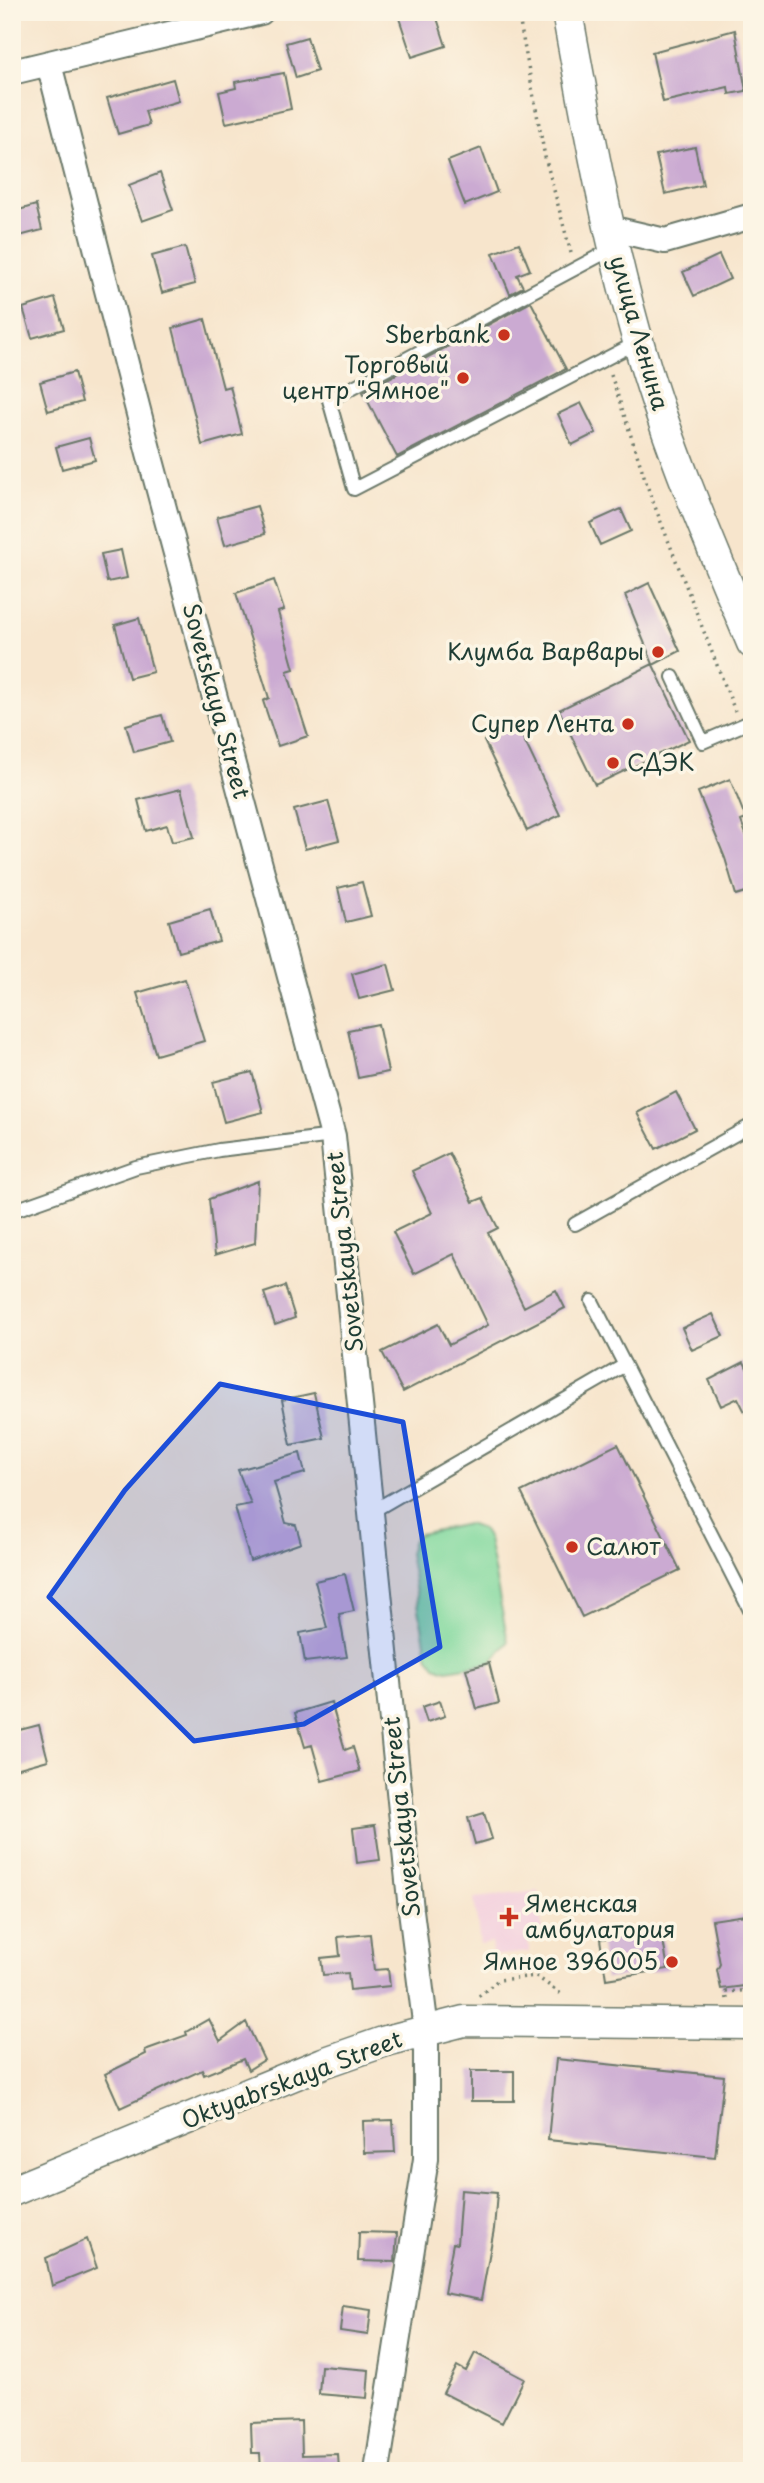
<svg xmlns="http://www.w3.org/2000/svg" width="764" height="2483" font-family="'Playpen Sans',sans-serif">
  <rect width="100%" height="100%" fill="#fcf5e5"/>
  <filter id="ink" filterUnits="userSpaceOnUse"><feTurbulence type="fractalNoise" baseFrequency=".0143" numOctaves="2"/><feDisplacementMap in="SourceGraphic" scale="14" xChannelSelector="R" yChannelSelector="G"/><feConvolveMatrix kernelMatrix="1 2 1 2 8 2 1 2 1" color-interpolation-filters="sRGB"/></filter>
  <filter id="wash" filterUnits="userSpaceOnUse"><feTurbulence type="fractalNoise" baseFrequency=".00686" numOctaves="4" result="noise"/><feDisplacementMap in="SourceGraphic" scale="28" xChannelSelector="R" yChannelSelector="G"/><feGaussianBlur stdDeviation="1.57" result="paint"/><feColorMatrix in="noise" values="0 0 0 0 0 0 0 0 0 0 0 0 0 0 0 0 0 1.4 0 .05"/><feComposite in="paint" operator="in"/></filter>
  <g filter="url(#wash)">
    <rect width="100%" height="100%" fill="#f7e5cc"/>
    <!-- built -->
    <path fill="#f3cfde" d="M538,1891L543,1937L528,1938L529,1952L493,1956L492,1943L480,1945L474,1898Z"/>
    <!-- pitch -->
    <path fill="#7fd89d" stroke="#4f8a68" stroke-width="2" d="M468,1524L482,1529L488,1539L508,1642L491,1663L447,1670L435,1666L427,1654L409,1553L413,1540L419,1534Z"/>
    <g id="blocks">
      <!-- building -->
      <path fill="#cbaad2" d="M418,12H435L446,46L412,57L399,18Z
        M735,30L746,91L729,94L728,87L663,102L652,52Z
        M307,37L317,71L296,78L286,43Z
        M284,73L291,109L226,123L219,92L236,88L235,82Z
        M173,79L179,101L145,111L149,125L118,134L107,98Z
        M695,147L703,185L665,194L656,155Z
        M481,148L497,192L465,205L448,161Z
        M160,173L173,210L142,221L129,185Z
        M36,205L42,230L12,238V212Z
        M519,243L530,270L517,275L523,287L510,294L493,253Z
        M185,247L195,284L162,293L152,256Z
        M719,255L730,279L694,296L683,272Z
        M55,298L64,329L32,338L23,308Z
        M531,302L566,369L397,457L363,392Z
        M205,319L223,388L230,386L242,434L202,445L173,328Z
        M74,372L82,402L48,411L40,382Z
        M581,403L596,433L572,445L558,414Z
        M89,438L95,460L62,469L56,447Z
        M257,506L265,534L225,545L217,517Z
        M621,509L631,531L600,545L590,523Z
        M121,550L127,578L107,582L101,554Z
        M274,580L284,610L278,612L294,669L287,671L308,736L278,746L263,701L269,698L236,593Z
        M649,583L680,651L653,665L689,740L595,785L559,710L653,664L625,595Z
        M139,618L153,672L129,678L115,625Z
        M162,715L170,742L134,752L126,725Z
        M517,725L560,815L527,831L484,741Z
        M730,779L746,819L741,821L752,850V890L736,895L725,858L698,792Z
        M181,789L194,837L172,842L167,825L146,831L138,800Z
        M328,801L339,840L305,849L294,810Z
        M362,882L371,916L346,922L338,888Z
        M210,909L219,941L178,952L169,921Z
        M388,964L395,990L359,999L352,974Z
        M185,979L204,1041L156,1055L137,993Z
        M378,1024L388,1072L358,1078L348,1030Z
        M252,1072L263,1112L224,1122L213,1082Z
        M676,1092L695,1129L656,1149L637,1113Z
        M449,1153L473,1202L483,1198L498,1228L488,1233L524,1307L556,1290L565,1308L403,1392L382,1352L438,1324L449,1345L488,1325L454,1254L414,1274L393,1232L432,1213L412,1171Z
        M258,1181L255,1243L215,1255L209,1199Z
        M285,1286L295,1318L275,1325L264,1293Z
        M713,1314L723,1336L692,1350L682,1328Z
        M744,1362L752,1378V1426L738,1398L721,1406L709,1380Z
        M314,1393L324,1438L291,1445L282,1400Z
        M618,1444L680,1570L582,1617L521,1492Z
        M300,1453L305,1473L274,1482L286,1523L296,1525L301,1543L250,1561L235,1507L251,1504L238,1470Z
        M345,1574L354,1611L339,1614L347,1657L305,1662L300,1633L327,1628L315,1581Z
        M489,1663L499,1703L477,1709L466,1669Z
        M440,1701L445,1716L427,1722L422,1707Z
        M331,1702L345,1750L353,1747L360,1771L322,1781L312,1745L305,1747L295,1713Z
        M39,1725L48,1760L12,1770V1732Z
        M484,1813L492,1839L475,1844L468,1818Z
        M375,1825L380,1860L357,1863L353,1828Z
        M752,1914V1985L721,1989L717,1970L720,1964L712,1920Z
        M661,1929L668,1969L606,1979L600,1939Z
        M370,1934L374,1970L388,1969L390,1986L350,1990L348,1973L323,1975L321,1958L340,1956L338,1937Z
        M209,2019L220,2041L246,2022L264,2060L248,2070L243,2059L204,2075L202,2070L120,2108L105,2074L146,2054L145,2050L187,2035L186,2032Z
        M556,2059L724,2076L715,2157L548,2140Z
        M471,2071H514V2101H471Z
        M393,2120L395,2152L364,2153L363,2121Z
        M461,2190L497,2193L494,2229L481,2300L444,2293L453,2243L457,2244Z
        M359,2232L397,2233L395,2262L358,2261Z
        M87,2239L97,2268L52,2286L46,2258Z
        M343,2306L371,2310L368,2335L340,2331Z
        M475,2353L524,2379L502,2423L443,2393L457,2366L466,2371Z
        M321,2366L369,2370L367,2398L319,2394Z
        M301,2421L302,2455L338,2454L339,2471H261L260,2453H252L251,2423Z"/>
    </g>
  </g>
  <g filter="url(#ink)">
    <use href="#blocks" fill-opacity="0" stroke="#6b7869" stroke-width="2"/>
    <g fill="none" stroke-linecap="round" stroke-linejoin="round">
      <!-- service casing -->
      <g stroke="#6b7869" stroke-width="16">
        <path id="service" d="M614,248L329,400L354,489L638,342
          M673,677L703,742L752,721
          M12,1211L136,1167L219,1150L333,1136
          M575,1224L752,1125
          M592,1301L752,1614
          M371,1512L625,1365"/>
      </g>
      <!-- minor casing -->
      <g stroke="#6b7869" stroke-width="28">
        <path id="minor" d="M49,64L149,453L333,1136L411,1910L426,2030V2159L377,2471
          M12,72L261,12
          M609,228L665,241L752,216"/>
      </g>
      <!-- tertiary casing -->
      <g stroke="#6b7869" stroke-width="33">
        <path id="tertiary" d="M567,12C588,127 609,243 642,355C671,453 712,548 752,643
          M12,2191L323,2063L386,2041L464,2021L752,2024"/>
      </g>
      <!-- path -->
      <path stroke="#6b7869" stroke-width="3.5" stroke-dasharray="2 5" stroke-linecap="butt" d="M518,12L545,157L571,253
        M611,375L650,494L735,711
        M748,740L752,749
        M479,1996L498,1980L536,1976L564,1996
        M727,1999L726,1992L752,1990"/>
      <!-- service -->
      <use href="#service" stroke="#fff" stroke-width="12"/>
      <!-- minor -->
      <use href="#minor" stroke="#fff" stroke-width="24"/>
      <!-- tertiary -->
      <use href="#tertiary" stroke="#fff" stroke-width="30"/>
    </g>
  </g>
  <!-- marked area -->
  <path fill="#1d4ed8" fill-opacity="0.2" stroke="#1d4ed8" stroke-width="5" stroke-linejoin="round" d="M220,1384L403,1422L440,1647L304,1724L194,1741L49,1597L125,1490Z"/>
  <!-- markers -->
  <g fill="#c8321e" stroke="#fcf5e5" stroke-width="2.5">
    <circle cx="504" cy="335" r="7"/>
    <circle cx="463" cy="378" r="7"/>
    <circle cx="658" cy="652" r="7"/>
    <circle cx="628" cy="724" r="7"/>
    <circle cx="613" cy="763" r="7"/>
    <circle cx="572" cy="1547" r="7"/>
    <path d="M505.5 1906.5h7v7h7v7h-7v7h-7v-7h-7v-7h7z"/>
    <circle cx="672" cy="1962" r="7"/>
  </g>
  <g text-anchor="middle" stroke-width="7" stroke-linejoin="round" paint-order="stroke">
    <!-- street labels -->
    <g font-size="23" fill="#1f3d34" stroke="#fcf5e5">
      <text transform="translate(639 333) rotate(74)" y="8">улица Ленина</text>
      <text transform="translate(216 701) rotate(75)" y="8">Sovetskaya Street</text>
      <text transform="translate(345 1252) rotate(-96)" y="8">Sovetskaya Street</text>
      <text transform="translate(402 1817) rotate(-96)" y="8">Sovetskaya Street</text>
      <text transform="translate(292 2080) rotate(-21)" y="8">Oktyabrskaya Street</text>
    </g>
    <!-- poi labels -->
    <g font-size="23" fill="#1f3d34" stroke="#fcf5e5" text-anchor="end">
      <text x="490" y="343">Sberbank</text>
      <text x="449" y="373">Торговый<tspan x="449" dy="26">центр "Ямное"</tspan></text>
      <text x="644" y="660">Клумба Варвары</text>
      <text x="614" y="732">Супер Лента</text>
      <text x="627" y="771" text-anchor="start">СДЭК</text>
      <text x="586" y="1555" text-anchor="start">Салют</text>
      <text x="525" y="1912" text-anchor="start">Яменская<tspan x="525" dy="26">амбулатория</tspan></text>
      <text x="658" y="1970">Ямное 396005</text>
    </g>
  </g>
  <!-- margin -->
  <rect width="764" height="2483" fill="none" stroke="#fcf5e5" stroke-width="42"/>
</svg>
